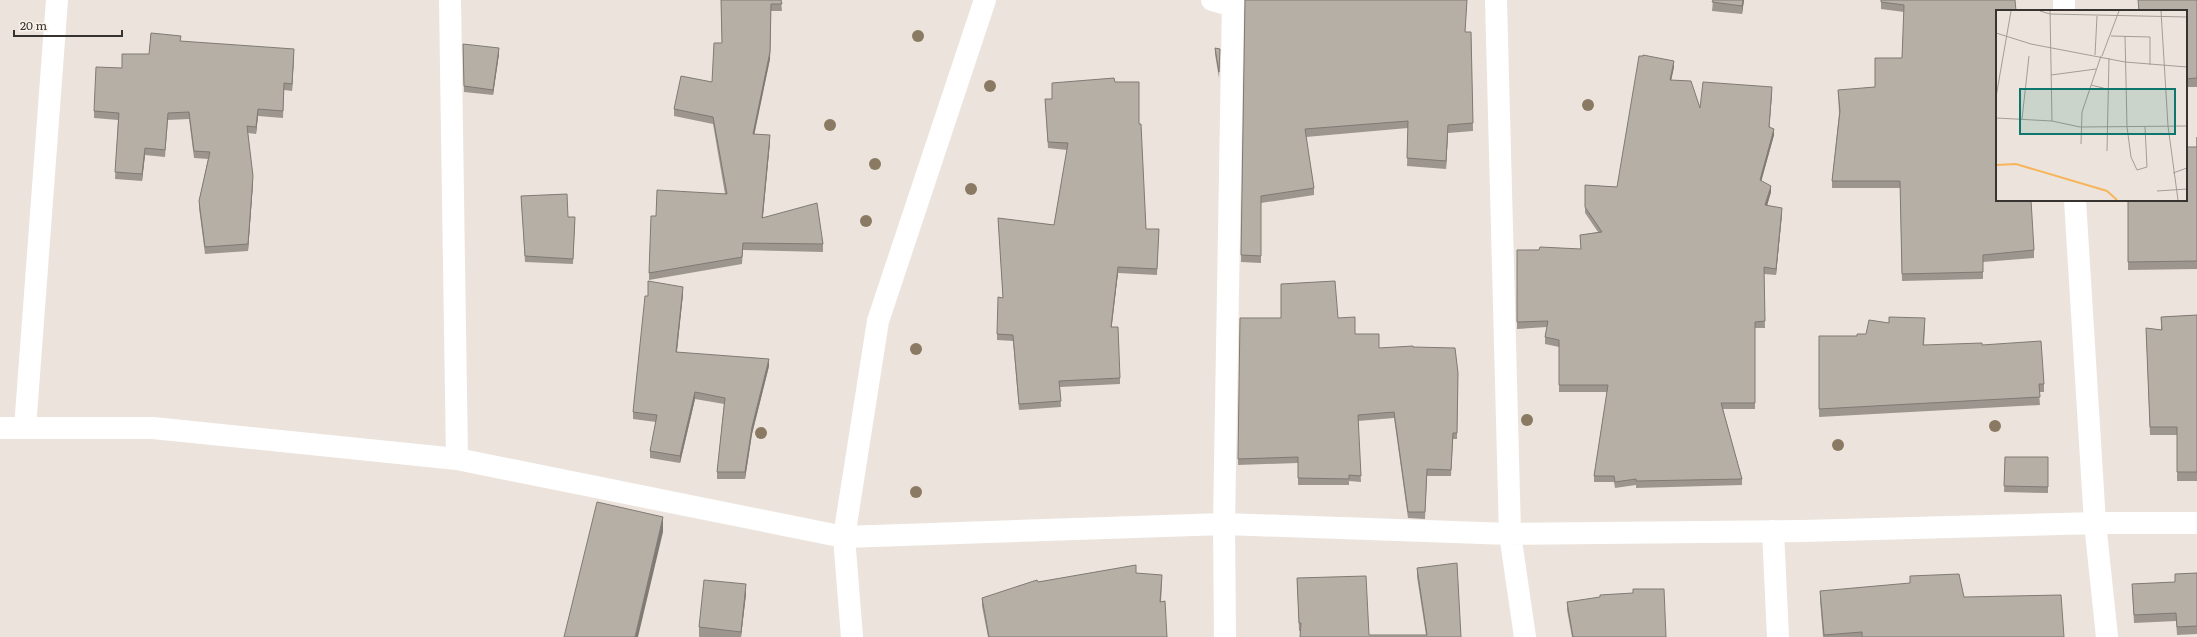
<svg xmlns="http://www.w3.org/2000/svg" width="2197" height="637" font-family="Literata,serif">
  <rect width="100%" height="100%" fill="#ece4dc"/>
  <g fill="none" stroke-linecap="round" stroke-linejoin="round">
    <!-- minor -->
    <path stroke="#fff" stroke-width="22" d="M450,0L457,459
      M1212,0L1233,6
      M1496,0L1510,534L1525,637
      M2064,0V11
      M2075,200L2095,523L2107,637
      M0,428H153L457,459L844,537L1224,524L1510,534L1802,531L2095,523H2197
      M25,428L57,0
      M1773,531L1778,637
      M852,637L844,537L878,321L985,0
      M1225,637L1224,524L1233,0"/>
  </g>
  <!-- trees -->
  <g fill="#8b7a63">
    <circle cx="918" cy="36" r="6"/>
    <circle cx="990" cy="86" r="6"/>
    <circle cx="1588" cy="105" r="6"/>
    <circle cx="830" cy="125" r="6"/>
    <circle cx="875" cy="164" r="6"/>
    <circle cx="971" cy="189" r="6"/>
    <circle cx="866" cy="221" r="6"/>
    <circle cx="916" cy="349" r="6"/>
    <circle cx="1527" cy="420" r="6"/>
    <circle cx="1995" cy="426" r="6"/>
    <circle cx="761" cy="433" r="6"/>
    <circle cx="1838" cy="445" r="6"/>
    <circle cx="916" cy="492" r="6"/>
  </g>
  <!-- wall -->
  <path fill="#9d968f" d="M721,0H781L782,11H771L770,59L754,134L770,142L763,217L823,244V252L743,250L742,264L649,280V273L656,216L725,194L713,124L674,116V109L712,82L722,43Z
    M1245,0H1467L1465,32H1471L1473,131L1448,133L1446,169L1407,166L1408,128L1306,137L1314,188V195L1261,203V263L1241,262Z
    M1713,0H1744L1742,14L1712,11Z
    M2197,0V87H2186V11Z
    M1881,2L1997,11L2034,250V258L1983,262V279L1902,281L1900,188H1832V181L1839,114L1838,90L1875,87L1902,58L1904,12L1881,9Z
    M181,41L294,56L292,91L284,90L283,118L258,116L256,134L248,133L253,183L248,251L205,254L199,208V201L208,159L194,158L189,119L168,120L165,157L145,155L142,181L115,179L118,120L94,118V111L122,68L149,54Z
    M463,44L499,54L493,95L464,92Z
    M1215,48L1220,49L1219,78L1215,54Z
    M1674,67L1671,80L1700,108L1772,93L1769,127L1774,135L1761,181L1771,192L1767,206L1782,214L1776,275L1764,274L1765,328H1755V409H1723L1742,479V485L1636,488V485L1615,488L1614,482H1594V476L1607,392H1559V347L1545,344V337L1547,327L1517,329V250L1581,249L1580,235L1598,232L1585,213V185L1617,187Z
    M1115,82L1139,124L1146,229H1159L1157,275L1118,273L1111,327L1120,378V384L1060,387L1061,407L1019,410L1013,341L997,340V334L1003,298L998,218L1054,225L1067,150L1048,148L1045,99H1052Z
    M2196,137H2197V269L2128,270V200H2186L2196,147Z
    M521,196L568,217L575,223L573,264L525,262Z
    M683,294L677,352L769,366L752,434L745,479H717V472L724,404L695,399L680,463L650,458V451L656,422L633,419V412L648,296Z
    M2197,315V481H2177V435H2150L2146,328L2161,330V317Z
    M1338,318L1355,334L1379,348L1413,347L1458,373L1457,439H1453L1451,476H1427L1425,519L1408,518L1394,418L1358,421L1361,482L1349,481V485H1298V463L1238,465V459Z
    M1889,323L1925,326L1924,345H1982L2044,384V392H2039L2040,405L1819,417V336H1857L1866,334Z
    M2005,457H2048V493L2004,492Z
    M1417,568L1461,637H1300V631H1299L1297,578L1369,635H1426L1417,577Z
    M1136,573L1162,583L1161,602L1167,637H988L982,606V598L1038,582Z
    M2197,573V634L2177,635L2176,621L2134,623L2132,584L2175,582Z
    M1820,591L1964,597L2064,637H1823L1820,600Z
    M746,594L741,637H699V627Z
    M1567,602L1666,637H1572L1567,610Z"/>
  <!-- shaded-wall -->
  <path fill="#7f7a74" d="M1743,0H1744L1742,14V6Z
    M771,4L770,59L753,141V134Z
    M499,48V54L493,95V90Z
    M294,49V56L292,91V84Z
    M1674,61V67L1670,86V80Z
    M1772,87V93L1769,133V127Z
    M258,109V116L256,134V127Z
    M1448,125V133L1446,169V161Z
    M1774,129V135L1760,186V180Z
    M770,135V142L762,225V218Z
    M145,148V155L142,181V174Z
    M253,176V183L248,251V244Z
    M1771,186V192L1765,212V205Z
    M1782,208V214L1776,275V269Z
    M1118,267V273L1111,333V327Z
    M683,287V294L676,359V352Z
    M769,359V366L752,434L745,479V472L752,427Z
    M695,392V399L680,463V456Z
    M663,517V532L638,637H635Z
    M746,584V594L741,637V632Z"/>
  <!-- building -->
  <path fill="#b6afa6" stroke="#7f7a74" d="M721,0H781L782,4H771L770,52L753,134L770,135L762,218L817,203L823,244L743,243L742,257L649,273L651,216H656L657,190L727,194L713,117L674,109L681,76L712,82L714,43H722Z
    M1245,0H1467L1465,32H1471L1473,123L1448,125L1446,161L1407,158L1408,121L1305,129L1314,188L1261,196V256L1241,255Z
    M1713,0H1743L1742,6L1712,2Z
    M1881,0H2015L2016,11H1997V200H2031L2034,250L1983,255V272L1902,274L1900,181H1832L1840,111L1838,90L1875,87V58H1902L1904,5L1881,2Z
    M2138,0H2197V78L2186,79V11H2139Z
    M151,33L181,36L180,41L294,49L292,84L284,83L283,111L258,109L256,127L247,126L253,176L248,244L205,247L199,201L210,152L194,151L189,112L168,113L165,150L145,148L142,174L115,172L119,113L94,111L96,67L122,68V54H149Z
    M463,44L499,48L493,90L464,86Z
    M1215,48L1220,49L1219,72Z
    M1643,55L1674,61L1670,80L1691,81L1700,108L1703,82L1772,87L1769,127L1774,129L1760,180L1771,186L1765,205L1782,208L1776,269L1764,267L1765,321L1755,322V403H1721L1742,479L1636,481V479L1615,482L1614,476H1594L1608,385H1559V340L1545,337L1548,321L1517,322V250H1539L1540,247L1581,249L1580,235L1602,232L1585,207V185L1617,187L1639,56H1643Z
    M1114,78L1115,82H1139V124H1141L1146,229H1159L1157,269L1118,267L1111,327H1118L1120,378L1059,381L1061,401L1019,404L1013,335L997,334L998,297L1003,298L998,218L1054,225L1068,143L1048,142L1045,99H1052V83Z
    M2186,147H2197V261L2128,262V200H2186Z
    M567,194L568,217H575L573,259L525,256L521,196Z
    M648,281L683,287L676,352L769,359L752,427L745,472H717L725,398L695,392L680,456L650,451L657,415L633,412L645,296H648Z
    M1335,281L1338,318L1355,317V334H1379V348L1413,346V347L1455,348L1458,373L1457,433H1453L1451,470L1427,469L1425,512H1408L1394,412L1358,415L1361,476L1349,475V479L1298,478V457L1238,459L1240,318H1281V284Z
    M2197,315V472H2177V427H2150L2146,328L2162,330L2161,317Z
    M1889,317L1925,318L1923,345L1982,343V345L2041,341L2044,384H2039L2040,397L1819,409V336H1857V334H1866L1869,320L1889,323Z
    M2005,457H2048V487L2004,486Z
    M597,502L663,517L635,637H564Z
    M1457,563L1461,637H1300L1301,623H1299L1297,578L1366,576L1369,635H1427L1417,568Z
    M1136,565V573L1162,575L1160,602L1165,601L1167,637H989L982,598L1037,580L1038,582Z
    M2197,573V626L2177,627L2176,613L2134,615L2132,584L2175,582V574Z
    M1959,574L1964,597L2061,595L2064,637H1862V632L1824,635L1820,591L1910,583V576Z
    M704,580L746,584L741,632L699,627Z
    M1633,589H1664L1666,637H1573L1567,602L1600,597V595L1633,593Z"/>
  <!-- overview -->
  <g transform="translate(1996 10)">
    <rect width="191" height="191" fill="#ece4dc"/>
    <path fill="none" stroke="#f6b55d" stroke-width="2" d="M0,155L20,154L111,181L121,190"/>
    <path fill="none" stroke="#a39d97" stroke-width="1" d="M44,1L54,4L191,7M54,1L56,111M165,1L172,116L182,190M0,23L35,34L129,52L191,57M115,26L154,27V55M129,26L131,117L135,147L141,160L151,157L149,117M99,45L101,6M106,46L123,1M55,65L100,59M95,75L111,79M0,87L15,1M0,108L56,111L84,117L191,116M26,109L33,46M85,134L86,102L105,46M111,141L113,48M177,163L191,158M161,181L191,179"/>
    <path fill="#0f766e" fill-opacity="0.15" stroke="#0f766e" stroke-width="2" d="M24,79H179V124H24Z"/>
    <rect width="191" height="191" fill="none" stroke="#363330" stroke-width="2"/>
  </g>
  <!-- scale -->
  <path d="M14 30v6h108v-6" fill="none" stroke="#363330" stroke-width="2"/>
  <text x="20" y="30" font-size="12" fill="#363330" stroke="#f9f2e9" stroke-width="3" paint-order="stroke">20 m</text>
</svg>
